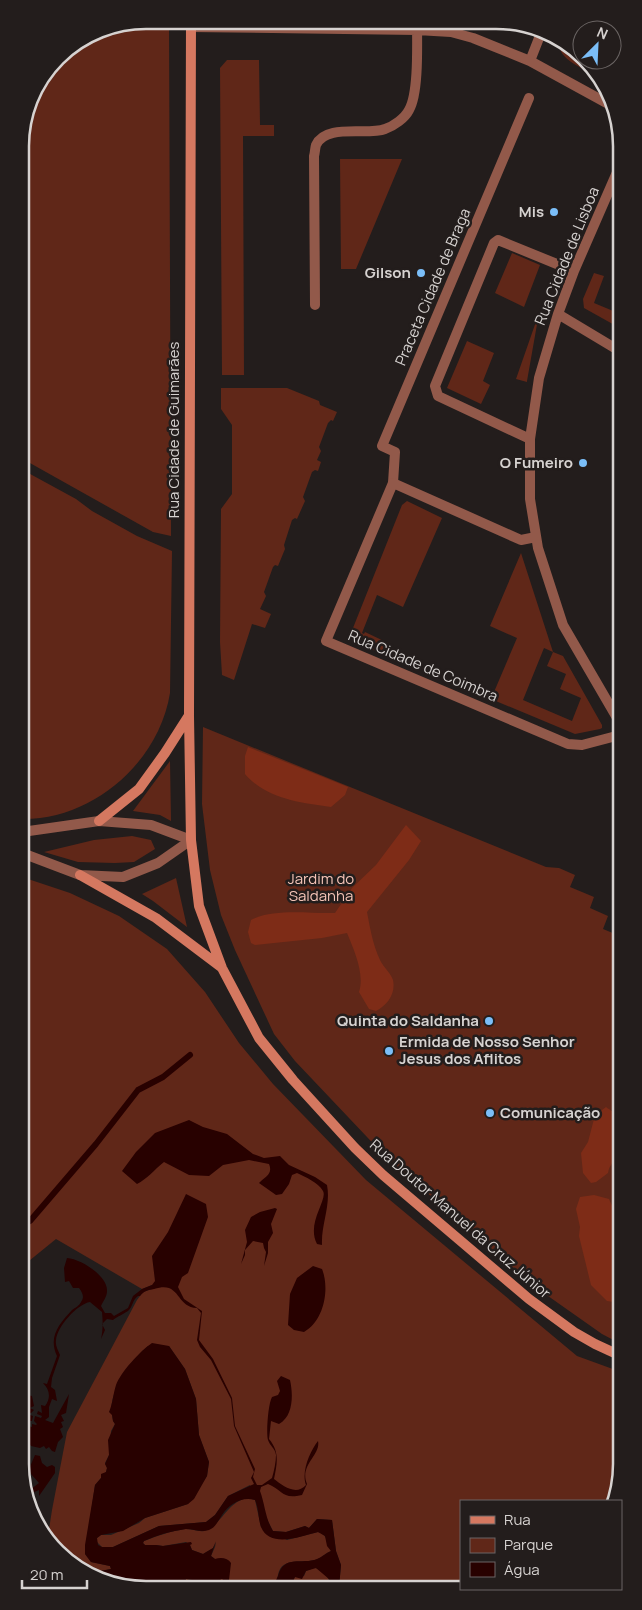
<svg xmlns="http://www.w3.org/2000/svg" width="642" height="1610" font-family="Manrope,sans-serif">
  <rect width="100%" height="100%" fill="#231d1c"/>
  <!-- green -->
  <path fill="#602718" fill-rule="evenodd" d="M146,20H169L171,536L153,532L21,458L20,137L33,90L63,51L98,29Z
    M559,43L582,55V60H587L596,75C582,68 559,60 559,43Z
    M227,60H259L260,125H274V136H243L244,375H222L220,68Z
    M340,159H402L356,269H341Z
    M512,253L540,265L524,307L495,293Z
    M594,273L604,276L594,303L618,313V327L584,308L583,299Z
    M539,313L527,381V382L516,379Z
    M467,341L494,353L483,381L490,385L481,404L447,388Z
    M221,388H287L319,401L320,405L337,412L333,421L331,420L328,423L319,447L321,451L317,460L321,462L318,471L315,470L312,472L303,497L305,501L297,519L295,518L292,520L284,545L285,549L278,566L275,565L273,567L264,592L266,596L260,609L271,614L265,628L252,624L234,680L222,675L220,642L221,509L232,494V425L221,409Z
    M21,469L76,499L92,511L137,536L172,551L170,693C159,762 93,820 22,819Z
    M407,501L442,518L403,607L377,595L362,633L364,634L365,632L388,643L383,654L356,643L351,633L402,505Z
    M521,553L553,652L563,656L602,725V728L600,729L575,734L491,699L517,638L490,626ZM544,648L553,652L547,666L566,674L560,689L581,698L572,721L523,700Z
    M203,727L546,867L559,868L575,875L570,887L594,897L590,908L608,916L603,929L620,936L621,1344L602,1334L531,1284L385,1156L295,1061L274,1034L235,950L221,915L210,870L202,804Z
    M170,761L171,821L160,815L133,811Z
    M132,836L151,840L155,849L134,862L115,863L78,862L44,852L94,840Z
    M22,877L70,893L119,916L167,949L205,992L239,1043L273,1084L366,1180L577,1356L621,1372L622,1472L611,1501H461V1586L339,1587L341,1565L336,1551L332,1520L317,1519L309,1528L305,1526L286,1532L273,1531L250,1485L228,1496L215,1515L206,1522L159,1526L113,1547H102L97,1542V1538L101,1535H111L139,1523L145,1518L188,1504L207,1476L209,1462L199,1435L196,1399L185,1369L169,1346H148C133,1359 122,1374 115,1392C112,1398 112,1405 110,1412L112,1414L113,1421L115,1424L111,1431L109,1455L105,1463L107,1468L106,1472L95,1485L85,1554L91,1562L110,1566L111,1569L95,1572L94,1574L63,1559L48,1536L52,1510L67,1432L137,1300L143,1292L161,1286L152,1285L142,1289L56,1239L24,1265Z
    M176,878L187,927L153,901L142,894Z
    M247,1498L255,1500L261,1527L287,1540L318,1532C328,1535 327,1543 331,1551C326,1553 322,1557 318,1559C303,1565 282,1555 278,1575C277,1580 276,1583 276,1587H213L216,1581L222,1578L215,1559L211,1556L215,1547L216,1542L213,1548L203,1554L192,1550L190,1545L186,1542L163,1546L156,1545H145L143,1543L144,1541C157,1536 171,1531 185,1529C191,1529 199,1532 204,1531C222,1525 226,1503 247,1498Z
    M314,1568C322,1568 330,1578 331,1587H293L291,1584L295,1577L304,1576L306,1571Z
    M186,1579L199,1581L202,1587H170L174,1583L185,1582Z"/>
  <!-- forest -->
  <path fill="#7e2c17" d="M248,747L348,787L345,795L331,807C301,803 266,799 245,774V756Z
    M406,825L421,841L409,860L367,912C370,928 373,945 380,960C383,967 391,973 393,980C396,994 387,1005 376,1011L369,1009L359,992C365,974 354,950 347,933L322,938L255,945L251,943L248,932L251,920C275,908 309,914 335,913L352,888L376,865Z
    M606,1107C610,1110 616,1113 618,1118C619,1121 616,1155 614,1159C612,1165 609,1166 608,1173L596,1182L591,1183L583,1173L581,1153L588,1142L594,1119L598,1113Z
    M594,1195L609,1199L614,1210L617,1223L621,1260V1303L607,1301L591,1285L579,1236L580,1227L576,1209L580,1197Z"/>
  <!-- water -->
  <path fill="#280100" d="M189,1120L203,1127L227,1134L253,1154L264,1158L280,1156L289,1165L315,1177L327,1185C331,1206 321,1224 322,1245L317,1244C306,1223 328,1200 323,1191C318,1182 305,1177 297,1173L292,1175L289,1184L282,1194L276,1195L259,1183C266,1176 273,1174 269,1164L249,1160L223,1165L209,1176L189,1175L164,1162C154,1170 147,1179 137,1184L122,1171L136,1152L155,1133Z
    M186,1194L206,1204L208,1217L188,1273L182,1277L178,1287L184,1299L202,1311L199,1340L213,1359L232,1398L235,1426L255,1469L253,1477L257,1485H262L272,1478C274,1471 276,1462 276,1455C275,1448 270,1446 268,1440C266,1434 268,1404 272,1397L278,1395L280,1391L277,1381L281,1376L290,1380C293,1393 294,1416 279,1424L271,1421L269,1439C280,1452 277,1464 274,1479C283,1486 296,1496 306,1485C301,1472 310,1451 318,1441C321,1455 299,1465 307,1484L302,1495C282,1500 283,1490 268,1484L261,1487L260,1491C265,1504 265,1518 273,1531L286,1532L305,1526L309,1528L317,1519L332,1520L336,1551L341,1565L339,1587H331L329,1579L316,1568L306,1571L302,1579L295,1577L292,1583L293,1587H276C275,1582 276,1580 278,1576C284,1554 302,1565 317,1559C322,1557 326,1553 331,1551L327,1546L325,1536L318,1532C302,1536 270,1549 261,1527C258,1518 259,1509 255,1500C242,1496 229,1504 222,1515C218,1521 216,1527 209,1530C201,1533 194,1529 186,1529C171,1531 157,1535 144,1541L143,1543L145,1545H156L163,1546L191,1542L192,1544L190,1545L192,1550L203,1554L213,1548L216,1541L211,1556L215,1559C221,1557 228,1558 231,1563L229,1580L224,1581L222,1579L214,1583L213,1587H202L199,1581L186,1579L183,1585L174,1583L170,1587L121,1588L94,1574L95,1572L111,1569L110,1566L91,1562L85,1554V1545L95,1485L101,1478V1474L106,1472L107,1468L105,1464L109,1455L108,1440L115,1424L113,1421L112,1415L109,1412C113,1403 113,1394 116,1385C121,1372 140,1351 152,1343L169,1346L185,1369L196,1399L199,1435L209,1462L207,1476L194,1499L188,1504L145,1518L123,1531L101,1535L97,1538L98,1545L102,1547H113L159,1526L206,1522L215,1515L228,1496L254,1484L251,1478L254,1472L234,1426L231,1399L211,1360L200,1347L197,1340L201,1313L197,1308C175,1307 181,1280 154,1289C148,1290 144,1291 140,1296H138C132,1300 133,1307 128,1311C125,1313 117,1317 113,1320L107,1319L102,1324L105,1330L101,1339C103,1330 103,1322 102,1312L90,1302C77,1304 57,1327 56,1340C55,1346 58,1350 60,1355L52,1378L51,1387L55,1390L57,1401L52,1399L49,1407V1417L45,1420L53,1423L69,1394L66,1413L61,1415L64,1421L61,1422L63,1427L60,1429L63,1437L58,1442L55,1452L52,1451L49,1447L46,1449L44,1446L40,1448L31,1446L29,1443L30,1440L24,1441V1397L27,1395L32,1396L34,1406L30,1408L34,1410L31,1413L27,1414L33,1416L32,1421H27L28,1426L32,1427V1424L36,1425L37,1424L34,1421L35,1416L41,1418L42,1416L37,1414L38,1411L42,1413L41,1405L45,1406C51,1398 50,1390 43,1383L47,1384L57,1356C48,1337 59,1324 72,1310C75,1308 80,1305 81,1302C85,1297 82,1292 79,1288H73L69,1281L65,1282L64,1268L67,1258C81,1259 108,1276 107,1291C107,1297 103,1301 101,1306L105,1313H111L114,1316L128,1308L133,1296L142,1289L152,1285L155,1281L152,1256L168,1232Z
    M275,1208L277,1209L271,1224L273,1233L268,1242V1253L264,1266L266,1252L264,1248L263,1243L253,1241L245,1250V1255L241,1264L247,1242L245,1230L251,1217L260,1212Z
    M313,1266L322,1269C330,1289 324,1321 304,1332L294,1330L288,1325L290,1294L297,1278Z
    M35,1455L40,1456L42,1463L47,1467L52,1465L55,1467V1473L39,1496V1490L32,1493L30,1506L25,1498L26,1494L24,1492H27L39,1483L31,1474L29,1469Z"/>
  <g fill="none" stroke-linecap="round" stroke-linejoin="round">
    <!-- stream -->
    <path stroke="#280100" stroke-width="6" d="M23,1225L30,1221L96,1144L138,1090L163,1077L190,1055"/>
    <!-- pedestrian -->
    <path stroke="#92594a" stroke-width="10" d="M393,483L395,452L382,446L529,98"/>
    <!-- minor -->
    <path stroke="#92594a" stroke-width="10" d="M191,27L417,30L451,32L473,38L530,61L614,107
      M530,61L541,33
      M618,170L574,271L558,314L539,378L530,439V499L538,548L563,625L620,723
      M315,305L314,156C315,153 315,148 316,145C326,123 367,136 385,129C394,126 405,118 409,110C419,93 417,43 417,22
      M558,314L618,350
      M530,439L438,396L435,386L494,243L498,240L574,271
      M536,537L521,540L393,483L326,641L568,744L582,745L620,735
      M22,832L99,821L151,825L191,840
      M22,853L80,875L123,877L158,863L191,840"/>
    <!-- secondary -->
    <path stroke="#d57860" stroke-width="10" d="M191,20L189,716L191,840L199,906L222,968L259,1038L293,1080L355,1148L383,1175L529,1299L574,1332L595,1344L621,1356
      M99,821L139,789L165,753L188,717
      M80,875L156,918L221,967"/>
  </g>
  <!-- markers -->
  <g fill="#7bbef8" stroke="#231d1c" stroke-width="2">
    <circle cx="554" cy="212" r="5"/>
    <circle cx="421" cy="273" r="5"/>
    <circle cx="583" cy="463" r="5"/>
    <circle cx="489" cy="1021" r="5"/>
    <circle cx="389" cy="1051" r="5"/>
    <circle cx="490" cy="1113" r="5"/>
  </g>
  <g text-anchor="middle" stroke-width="5" stroke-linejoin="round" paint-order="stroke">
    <!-- poi labels -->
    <g font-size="15" font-weight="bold" fill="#d6d2d0" stroke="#231d1c" text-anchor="end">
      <text x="544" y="217">Mis</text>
      <text x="411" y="278">Gilson</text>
      <text x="573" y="468">O Fumeiro</text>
      <text x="479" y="1026">Quinta do Saldanha</text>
      <text x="399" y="1047" text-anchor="start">Ermida de Nosso Senhor<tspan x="399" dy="17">Jesus dos Aflitos</tspan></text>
      <text x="500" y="1118" text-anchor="start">Comunicação</text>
    </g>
    <!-- street labels -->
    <g font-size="15" fill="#d6d2d0" stroke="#231d1c">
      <text transform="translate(567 256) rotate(-68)" y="5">Rua Cidade de Lisboa</text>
      <text transform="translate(433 287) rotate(-67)" y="5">Praceta Cidade de Braga</text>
      <text transform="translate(174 430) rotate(-90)" y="5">Rua Cidade de Guimarães</text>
      <text transform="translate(423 666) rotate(23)" y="5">Rua Cidade de Coimbra</text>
      <text transform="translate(460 1219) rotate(41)" y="5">Rua Doutor Manuel da Cruz Júnior</text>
    </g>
    <!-- park labels -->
    <g font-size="15" fill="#f5c4b7" stroke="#231d1c">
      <text x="321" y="884">Jardim do<tspan x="321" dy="17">Saldanha</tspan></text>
    </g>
  </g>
  <!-- crop -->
  <path d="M0 0H642V1610H0ZM146 29H496A117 117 0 0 1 613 146V1464A117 117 0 0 1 496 1581H146A117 117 0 0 1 29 1464V146A117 117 0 0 1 146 29Z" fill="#231d1c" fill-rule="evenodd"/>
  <path fill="none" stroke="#d6d2d0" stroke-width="2.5" d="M146 29H496A117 117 0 0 1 613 146V1464A117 117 0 0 1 496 1581H146A117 117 0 0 1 29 1464V146A117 117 0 0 1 146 29Z"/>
  <!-- legend -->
  <rect x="460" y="1500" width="162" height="90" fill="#231d1c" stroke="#6b6564"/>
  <rect x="470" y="1516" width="25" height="8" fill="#d57860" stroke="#6b6564"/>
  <text x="504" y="1525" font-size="15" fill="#d6d2d0">Rua</text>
  <rect x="470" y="1538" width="25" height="15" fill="#602718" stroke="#6b6564"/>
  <text x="504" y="1550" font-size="15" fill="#d6d2d0">Parque</text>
  <rect x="470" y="1562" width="25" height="15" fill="#280100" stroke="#6b6564"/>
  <text x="504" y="1575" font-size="15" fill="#d6d2d0">Água</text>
  <!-- north arrow -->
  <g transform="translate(597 45) rotate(24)"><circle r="24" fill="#231d1c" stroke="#6b6564"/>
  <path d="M0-4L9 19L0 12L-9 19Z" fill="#7bbef8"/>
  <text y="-8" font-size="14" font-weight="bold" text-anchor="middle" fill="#d6d2d0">N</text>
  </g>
  <!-- scale -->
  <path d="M22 1580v8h65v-8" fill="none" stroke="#d6d2d0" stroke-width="2.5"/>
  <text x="30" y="1580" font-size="15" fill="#d6d2d0" stroke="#231d1c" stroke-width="4" paint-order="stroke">20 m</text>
</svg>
